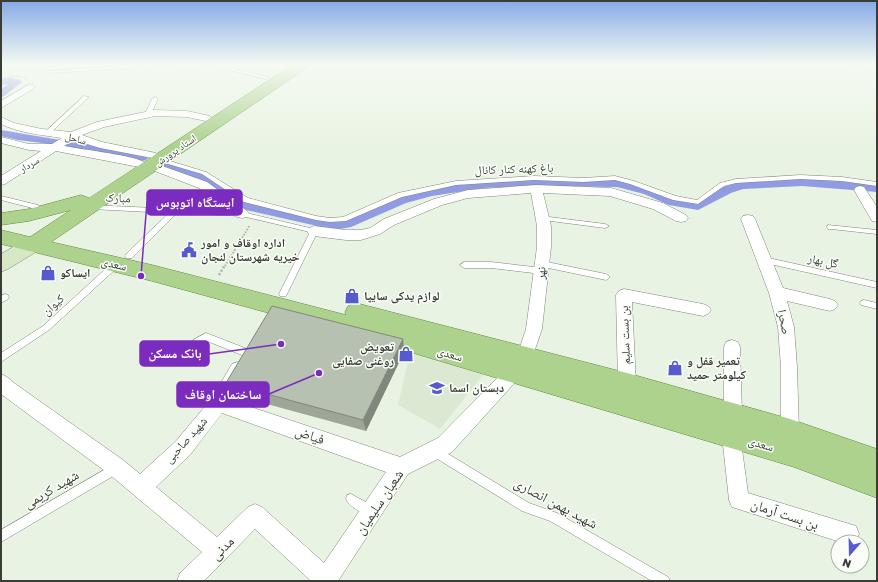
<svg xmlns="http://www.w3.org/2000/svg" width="878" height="582" font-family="'Golos Text','Noto Naskh Arabic',sans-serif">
  <rect width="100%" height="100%" fill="#e9f3e3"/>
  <!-- built -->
  <path fill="#dbe9d2" d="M410,353L486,371L440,429L398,405Z"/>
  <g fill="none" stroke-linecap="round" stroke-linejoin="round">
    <!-- canal -->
    <path fill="#909be4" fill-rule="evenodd" d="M11,78L20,80L22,82L4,96L1,97V89L8,84L1,85V79Z
      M1,130L131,152L146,156L148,158L146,160L142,161L66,146L18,140L1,136Z
      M167,161L203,173L246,202L335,220H344L398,197L431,188L484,180L525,178L617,179L652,188L676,198L696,202L723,187L742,181L802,178L877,184V192L802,186L743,189L731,193L698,210L669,205L644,194L617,187L525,186L484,188L432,196L406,203L351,227L335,230L237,208L195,179L163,167L161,165L163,163Z"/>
    <!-- lane casing -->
    <g stroke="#7e8778" stroke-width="1">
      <path id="lane" d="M151,64H176L174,65L50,73L48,72L50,71Z
        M205,64H214L269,77L266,79Z
        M84,96L89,97L49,134H45V132Z
        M155,97L158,99L151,114L146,115L145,114L152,99Z
        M160,158L206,172L248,198L316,216L330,218L343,217L398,193L456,181L534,176L583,178L615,176L634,181L676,196L697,200L720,183L736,179L800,175L842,177L877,182V186L842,181L800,179L736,183L724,186L698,204L673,200L630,184L615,180L583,182L534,180L456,185L402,197L346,221L330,222L316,220L244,202L202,174L158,161L157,160Z
        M1,196L38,205L39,207L36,209L1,200Z
        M89,205L242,212L314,229L318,231L287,294L286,296H280L279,294L310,232L242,216L177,213L132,258H126L125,256L126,254L169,213L91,209H89L88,207Z
        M541,216L605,224L609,226L605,228L543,220H541L540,218Z
        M828,225L877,230V234L831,229H828L827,227Z
        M764,257L877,282V288L761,262L760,260Z
        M116,261L119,262L120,264L119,266L49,330L1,362V353L43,326L113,262Z
        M542,261L606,274L610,277L606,280L539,266L538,264L539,262Z
        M464,262H491L542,268L546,271L542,274L491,268H464L460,265Z
        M5,294L8,295L9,297L8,299L1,303V296Z
        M864,300L877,303V309L861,305L860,303L861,301Z
        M206,333L250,350L251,353L250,356L247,357L207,341L196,347L193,346L192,343L193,340Z
        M435,446L529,503L557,513L668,577L670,581H652L550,521L522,511L431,455L430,451L431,447Z
        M116,463L120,464L121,468L120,472L1,542V530Z
        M351,494L375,507L377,511L375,515L371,517C363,513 349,507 346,499L347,495Z"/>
    </g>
    <!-- street casing -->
    <g stroke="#7e8778" stroke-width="1">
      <path id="street" d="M30,84L33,85L35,87L33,89L1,108V101Z
        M155,110L187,111L210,116L211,118L206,121L187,117L155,116L104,127L82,135L102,142L156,153L158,155L156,157L152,158L100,148L74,140L64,146C77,149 140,156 145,163L143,165L139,167L56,151L5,184L1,185V176L41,151L29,150L1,143V137L29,144H52L62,138C42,135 19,133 1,124V117L14,123L42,129L71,132L97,122Z
        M151,162L207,182L247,211L249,214L247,217L242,218L237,217L199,188L147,168L145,166L147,164Z
        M536,185L611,188L663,203L686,215L688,218L686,221L681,222L676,221L653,209L610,196L543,193L551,226V247L542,329L531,361L525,363L519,361L517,356L526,329L537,247V226L531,193L468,198L442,205L394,225L380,234L361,240H346L314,236L309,234L307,231L309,228L314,226L346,230H361L370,228L384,219L434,199L468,190Z
        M860,186L864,187L877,207V222L872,221L854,190L856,187Z
        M748,215L753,216L755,219L783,288L830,299L835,301L838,305L835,309L830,311L787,301L794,327L797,367L799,432L797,438L790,441L783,438L781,432V367L778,327L769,293L741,219L743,216Z
        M624,289L703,304L708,306L711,310L708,314L703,316L632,302L636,384L633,389L627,392L621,389L618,384L616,295L619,291Z
        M732,340L738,342L740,347L742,415L739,421L733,423L727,421L724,415V347L726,342Z
        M238,362L244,364L247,369L230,400L400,457L438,438L508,367L514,365L520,367L523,372L520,377L452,452L408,474L338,581H311L255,529L204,581H177L180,573L202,552L109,474L1,394V374L7,377L14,383L123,460L140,474L176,441L212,398L232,364ZM222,413L386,472L324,563L262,507L255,504L248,507L217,537L156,487L190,455Z
        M731,426L738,429L740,435L748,493L856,526L859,534L856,542H840L732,507L729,500L722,435L724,429Z"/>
    </g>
    <!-- secondary casing -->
    <g stroke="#7e8778" stroke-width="1">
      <path id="secondary" d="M32,238L39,240L42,245L39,250L8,269L1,272V254L25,240Z"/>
    </g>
    <!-- primary casing -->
    <g stroke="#618a3e" stroke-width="1">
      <path id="primary" d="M294,64H310L308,67L51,242L152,265L346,315L345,312L348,306L356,303L627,373L790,419L877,449V498L794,467L400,349L152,281L1,244V230L30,237L71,210L29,221L1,225V213L29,209L81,195L89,198Z"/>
    </g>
    <!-- path-far2 -->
    <path stroke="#abb3a6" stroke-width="1.5" stroke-dasharray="1.5 1.5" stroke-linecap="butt" d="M853,64L877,71
      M1,79L15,76L27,78"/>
    <!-- path-far1 -->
    <path stroke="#abb3a6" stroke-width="2" stroke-dasharray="1.5 1.5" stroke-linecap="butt" d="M225,266L250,225"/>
    <!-- path -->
    <path stroke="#abb3a6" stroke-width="2.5" stroke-dasharray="2 2" stroke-linecap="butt" d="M219,275L225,265"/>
    <!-- lane -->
    <use href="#lane" fill="#fff" fill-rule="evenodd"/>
    <!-- street -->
    <use href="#street" fill="#fff" fill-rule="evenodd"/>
    <!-- secondary -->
    <use href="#secondary" fill="#d6e8c6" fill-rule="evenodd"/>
    <!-- primary -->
    <use href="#primary" fill="#add28e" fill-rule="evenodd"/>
  </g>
  <!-- wall -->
  <path fill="#9da698" d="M403,339L404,352L366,431L234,395L226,383Z"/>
  <!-- shaded-wall -->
  <path fill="#80877c" d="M403,339L404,352L366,431L363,420Z"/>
  <!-- building -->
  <path fill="#b7c1b1" stroke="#80877c" d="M272,306L403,339L363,420L226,383Z"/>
  <!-- sky -->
  <linearGradient id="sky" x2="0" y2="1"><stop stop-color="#85aae6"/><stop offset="0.44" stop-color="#f5faf2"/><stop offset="1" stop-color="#f5faf2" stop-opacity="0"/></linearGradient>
  <rect width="878" height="146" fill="url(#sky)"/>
  <!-- icons -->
  <defs>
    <g id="civic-bare" transform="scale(1.2)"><path d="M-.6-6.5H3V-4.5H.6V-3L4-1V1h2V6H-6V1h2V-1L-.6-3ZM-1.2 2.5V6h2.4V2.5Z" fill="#555ad1" stroke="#fafef8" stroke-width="2.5" paint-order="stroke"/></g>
    <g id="shop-bare" transform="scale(1.2)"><path d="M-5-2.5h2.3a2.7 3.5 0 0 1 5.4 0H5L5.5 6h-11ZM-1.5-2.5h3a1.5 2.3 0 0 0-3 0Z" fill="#555ad1" stroke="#fafef8" stroke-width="2.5" paint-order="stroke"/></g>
    <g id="school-bare" transform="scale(1.2)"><path d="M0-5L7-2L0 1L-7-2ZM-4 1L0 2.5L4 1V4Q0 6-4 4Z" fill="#555ad1" stroke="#fafef8" stroke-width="2.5" paint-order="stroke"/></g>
  </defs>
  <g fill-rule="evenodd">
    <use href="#civic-bare" x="189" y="250"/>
    <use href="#shop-bare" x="48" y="273"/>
    <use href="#shop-bare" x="352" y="296"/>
    <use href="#shop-bare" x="406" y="354"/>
    <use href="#shop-bare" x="675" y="368"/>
    <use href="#school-bare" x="437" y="388"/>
  </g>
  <g text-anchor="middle" stroke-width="3" stroke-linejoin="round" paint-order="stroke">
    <!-- far-street labels -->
    <g font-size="10" fill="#393d36" stroke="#fafef8">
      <text transform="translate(76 138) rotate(14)" y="4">ساحل</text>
      <text transform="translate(175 150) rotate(-34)" y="4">استاد پرورش</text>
      <text transform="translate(29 164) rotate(-31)" y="4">سردار</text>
    </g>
    <!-- street labels -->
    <g font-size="12" fill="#393d36" stroke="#fafef8">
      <text transform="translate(514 169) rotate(-2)" y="4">باغ کهنه کنار کانال</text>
      <text transform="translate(118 198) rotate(2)" y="4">مبارک</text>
      <text transform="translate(823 261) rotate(12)" y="4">گل بهار</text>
      <text transform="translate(114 264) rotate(13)" y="4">سعدی</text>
      <text transform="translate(541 273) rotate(-83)" y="4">نهر</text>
      <text transform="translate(53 305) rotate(-42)" y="4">کیوان</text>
      <text transform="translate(784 322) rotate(79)" y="4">صحرا</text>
      <text transform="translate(625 335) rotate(-92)" y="4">بن بست سلیم</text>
      <text transform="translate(450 354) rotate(16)" y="4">سعدی</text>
      <text transform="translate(186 440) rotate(-48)" y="4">شهید صاحبی</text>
      <text transform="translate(761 444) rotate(16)" y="4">سعدی</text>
    </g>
    <!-- poi labels -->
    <g font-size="12" font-weight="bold" fill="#393d36" stroke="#fafef8" text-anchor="start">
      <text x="201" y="247">اداره اوقاف و امور<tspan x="201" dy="14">خیریه شهرستان لنجان</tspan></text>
      <text x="60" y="277">ایساکو</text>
      <text x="364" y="300">لوازم یدکی سایپا</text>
      <text x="394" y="351" text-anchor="end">تعویض<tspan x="394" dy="14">روغنی صفایی</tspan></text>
      <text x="687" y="365">تعمیر قفل و<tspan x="687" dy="14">کیلومتر حمید</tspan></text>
      <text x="449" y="392">دبستان اسما</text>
    </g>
    <!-- near-street labels -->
    <g font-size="14" fill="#393d36" stroke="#fafef8">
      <text transform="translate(310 435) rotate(19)" y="5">فیاض</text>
      <text transform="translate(51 489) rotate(-31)" y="5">شهید کریمی</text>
      <text transform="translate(379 502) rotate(-56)" y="5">شعبان سلیمیان</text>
      <text transform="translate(556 503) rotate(28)" y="5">شهید بهمن انصاری</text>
      <text transform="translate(785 514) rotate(18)" y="5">بن بست آرمان</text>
      <text transform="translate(222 548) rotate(-45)" y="5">مدنی</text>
    </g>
  </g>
  <!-- callouts -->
  <path fill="none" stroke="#7b2cbf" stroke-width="1.5" d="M141 276L147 202M281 344L209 354M319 373L269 394"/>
  <g fill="#7b2cbf" stroke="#fafef8" stroke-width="1.5">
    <circle cx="141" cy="276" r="4"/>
    <circle cx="281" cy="344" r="4"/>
    <circle cx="319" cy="373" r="4"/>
  </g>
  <g fill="#7b2cbf" stroke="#7b2cbf" stroke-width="1.5">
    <rect x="147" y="190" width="95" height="25" rx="4"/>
    <rect x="140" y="341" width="69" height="25" rx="4"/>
    <rect x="177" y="382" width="92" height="25" rx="4"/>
  </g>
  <g font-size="13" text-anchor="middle" font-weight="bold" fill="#fff">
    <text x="195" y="207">ایستگاه اتوبوس</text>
    <text x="175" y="358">بانک مسکن</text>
    <text x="223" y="399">ساختمان اوقاف</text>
  </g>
  <!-- border -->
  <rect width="878" height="582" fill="none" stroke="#393d36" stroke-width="4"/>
  <!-- north arrow -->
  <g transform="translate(850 554) rotate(200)"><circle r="19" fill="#fafef8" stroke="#adb1aa"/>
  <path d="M0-3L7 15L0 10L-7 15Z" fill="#555ad1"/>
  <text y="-6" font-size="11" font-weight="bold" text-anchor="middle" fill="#393d36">N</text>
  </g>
</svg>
